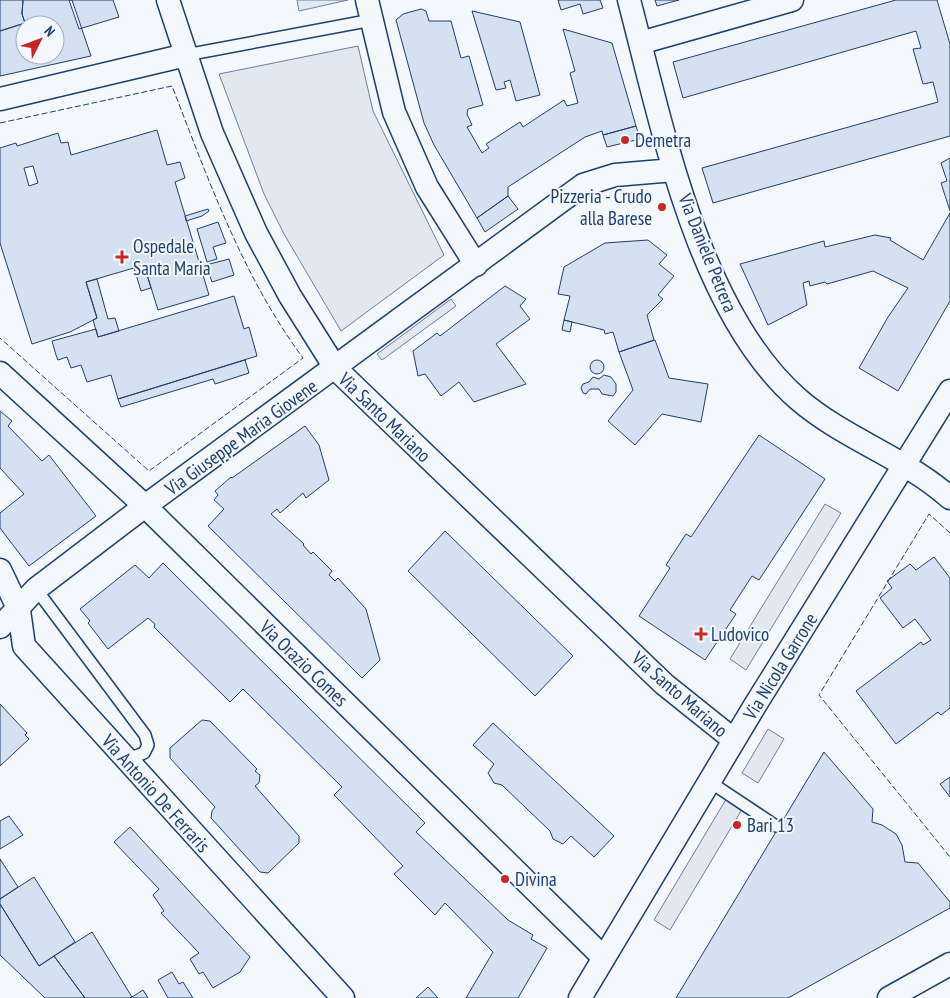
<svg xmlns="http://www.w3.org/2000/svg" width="950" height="998" font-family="'PT Sans Narrow',sans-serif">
  <rect width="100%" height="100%" fill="#f4f7fb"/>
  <!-- green -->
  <path fill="#e3e9f0" stroke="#687fa3" d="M297,0H348L299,11Z"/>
  <!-- parking -->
  <path fill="#e3e8f0" stroke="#687fa3" d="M358,46L373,111L444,255L341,331L284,234L264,194L219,74Z
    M451,299L456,306L382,360L377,354Z
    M825,504L841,513L746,670L730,659Z
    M768,729L784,739L758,783L742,773Z
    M728,796L744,806L670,930L654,920Z"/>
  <!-- building -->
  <path fill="#d5e0f0" stroke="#1d3f73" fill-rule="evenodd" d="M0,0H23L22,14L25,23L0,31Z
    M23,0H72L91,56L0,76V31L25,23L22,14ZM25,25H55V55H25Z
    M69,0H113L119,17L79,29Z
    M558,0H600L603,8L583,14L580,4L561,10Z
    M655,0H679L657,6Z
    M896,0H937L950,44V136L713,203L702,168L938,102L933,82L923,84L913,49L921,48L916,31L683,98L673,62Z
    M421,9L426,11L429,21H451L461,58L469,56L483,105L468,109L467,114L472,125L467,127L482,153L489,148L486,144L520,122L523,127L564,100L567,106L578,103L570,73L575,71L563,29L612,43L636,126L603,135L602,131L585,137L508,187V196L477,218L434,145L424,123L396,20L403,14Z
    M472,11L520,22L540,95L516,101L510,80L504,82L506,88L496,90Z
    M636,126L640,139L607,147L603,135Z
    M157,130L167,165L180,162L185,178L175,182L209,295L158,310L144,265L86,282L97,318L70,332L32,344L0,243V148L16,143L17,146L58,133L61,143L68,142L71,155ZM33,166L38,183L29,186L24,168Z
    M950,158V211L941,183L947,181L941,163Z
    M508,196L518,209L485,232L477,218Z
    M208,209L209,211L202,216L186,221L185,216Z
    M950,213V301L898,391L859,368L888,317L908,288L873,271L827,284L825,282L810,286L809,281L803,283L807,305L768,325L740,264L824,241L825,247L875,235L891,238L890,240L923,260Z
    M218,222L226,243L213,247L217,259L207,262L197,229Z
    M648,240L667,255L659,264L674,276L658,295L663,299L647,315L654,340L619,352L613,332L605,334L604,330L564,320L570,296L558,294L564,267L605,243Z
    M229,259L234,275L212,282L206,265Z
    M144,265L151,288L141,291L134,268Z
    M97,279L108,319L115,318L119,331L98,337L93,320L97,318L86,282Z
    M505,286L526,299L520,306L530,319L496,344L526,384L474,402L459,382L441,396L425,374L418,376L413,351L437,333L440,336Z
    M234,296L244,329L249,327L257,356L118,399L111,375L87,382L81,365L71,368L67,357L58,360L56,355L52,341L96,329L98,337Z
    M564,320L572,322L570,332L562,330Z
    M655,340L669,378L708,384L701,422L662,414L635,445L608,421L633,390L619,352Z
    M245,360L249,373L215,384L213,379L121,407L118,399Z
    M590 367a7 7 0 1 1 14 0a7 7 0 1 1-14 0Z
    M604,375L611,377L616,384V392L613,396L602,394L599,389H590L586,394L583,393L581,388L583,384L589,382L593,377L599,379Z
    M0,411L12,421L8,426L42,461L49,455L96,516L29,566L0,528V513L24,494L0,468Z
    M305,426L319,445L329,480L306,498L303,493L280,513L277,509L271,514L304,544L303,545L311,554L313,552L332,571L329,575L335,581L338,578L366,609L380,660L362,678L208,526L224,509L214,500L218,495L215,491L231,477L232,478Z
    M759,435L825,479L759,580L752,576L730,610L736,614L705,660L639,616L670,568L666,565L686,534L691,537Z
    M445,531L573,656L535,696L408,571Z
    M934,557L950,578V708L941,715L938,712L896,744L856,691L921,642L923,645L931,640L915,619L903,628L880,598L892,588L887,581L910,564L916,570Z
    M163,563L425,823L416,832L508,920L533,935L531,939L547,948L518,998H466L493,952L445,903L435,915L394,874L403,866L334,795L342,787L243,689L230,702L154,627L155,624L148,618L108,649L88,623L90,621L80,609L135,565L149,578Z
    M0,704L27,733L25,735L29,739L0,766Z
    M202,720L210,721L257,769L255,771L260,775L259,783L255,786L299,836V843L268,873L260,872L211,818L212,811L215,807L170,758V748Z
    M493,723L614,836L594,857L571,836L563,844L553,839L550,831L502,785L494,783L488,773L494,764L473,745Z
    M824,752L873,809L872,822L882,825L896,834L902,845L905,862L918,863L950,902V908L788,998H676Z
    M950,777V797L940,784Z
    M9,816L23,835L0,849V821Z
    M130,827L250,957L240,972L213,988L203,972L199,974L190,959L199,953L161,913L164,911L153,895L159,889L114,842Z
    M0,859L18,887L0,899Z
    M34,877L75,942L39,966L0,904V899Z
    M0,904L39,966L54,956L85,998H45L0,955Z
    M92,932L132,997L130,998H85L54,956Z
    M172,972L179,984L183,982L193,998H168L158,980Z
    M428,987L438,998H416Z
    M143,990L148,998H130L137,994Z"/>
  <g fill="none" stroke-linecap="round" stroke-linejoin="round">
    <!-- lane casing -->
    <g stroke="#1d3f73" stroke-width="14">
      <path id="lane" d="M186,55L372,20
        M36,589L145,735L148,745L144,753L133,757L124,753
        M710,782L776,826"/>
    </g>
    <!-- street casing -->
    <g stroke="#1d3f73" stroke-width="25">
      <path id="street" d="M168,0L212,133L256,233L290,296L336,369L664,684L734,740
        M367,0L394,112L427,187L476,265
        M629,0C662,125 698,312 798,399C844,439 904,457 950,498
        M640,43L792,0
        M0,99L186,55
        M0,373L145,506L604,958
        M0,570L19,610L24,646L343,998
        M0,627L36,589L145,506L583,185L615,175L674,170
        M580,998L754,707L950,391
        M889,998L950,964"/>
    </g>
    <!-- lane -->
    <use href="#lane" stroke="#f4f7fb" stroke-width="11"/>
    <!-- street -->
    <use href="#street" stroke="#f4f7fb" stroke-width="22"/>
    <!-- fence -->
    <path stroke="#1d3f73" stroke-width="1" stroke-dasharray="6 2.5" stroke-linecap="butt" d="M0,123L172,86C208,179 243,277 303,358L149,471L0,338
      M950,533L929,514L819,695L950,857"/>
  </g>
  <!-- markers -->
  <g fill="#c62828" stroke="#f4f7fb" stroke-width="2">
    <circle cx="625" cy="140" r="5"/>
    <circle cx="662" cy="207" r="5"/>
    <path d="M119.5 249.5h5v5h5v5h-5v5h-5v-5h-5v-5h5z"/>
    <path d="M698.5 626.5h5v5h5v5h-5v5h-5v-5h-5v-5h5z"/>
    <circle cx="737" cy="825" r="5"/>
    <circle cx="505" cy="879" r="5"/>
  </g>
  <g text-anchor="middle" stroke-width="4" stroke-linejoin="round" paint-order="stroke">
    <!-- poi labels -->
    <g font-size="19" fill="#1d3f73" stroke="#f4f7fb" text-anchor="start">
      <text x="635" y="147">Demetra</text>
      <text x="652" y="203" text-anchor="end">Pizzeria - Crudo<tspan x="652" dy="22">alla Barese</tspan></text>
      <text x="133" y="253">Ospedale<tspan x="133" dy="22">Santa Maria</tspan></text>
      <text x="711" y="641">Ludovico</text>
      <text x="747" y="832">Bari 13</text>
      <text x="515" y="886">Divina</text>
    </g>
    <!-- street labels -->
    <g font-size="19" fill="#1d3f73" stroke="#f4f7fb">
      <text transform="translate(708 253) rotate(68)" y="7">Via Daniele Petrera</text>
      <text transform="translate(385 417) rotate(44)" y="7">Via Santo Mariano</text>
      <text transform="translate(241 437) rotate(-36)" y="7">Via Giuseppe Maria Giovene</text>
      <text transform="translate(304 663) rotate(44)" y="7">Via Orazio Comes</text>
      <text transform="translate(780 666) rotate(-58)" y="7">Via Nicola Garrone</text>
      <text transform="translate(680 694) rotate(41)" y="7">Via Santo Mariano</text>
      <text transform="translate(156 793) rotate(48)" y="7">Via Antonio De Ferraris</text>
    </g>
  </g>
  <!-- north arrow -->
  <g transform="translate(40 40) rotate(48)"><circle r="24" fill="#f4f7fb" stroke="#9eadc5"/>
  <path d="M0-4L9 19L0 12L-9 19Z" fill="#c62828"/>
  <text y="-8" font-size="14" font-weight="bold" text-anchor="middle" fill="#1d3f73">N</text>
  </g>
</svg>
